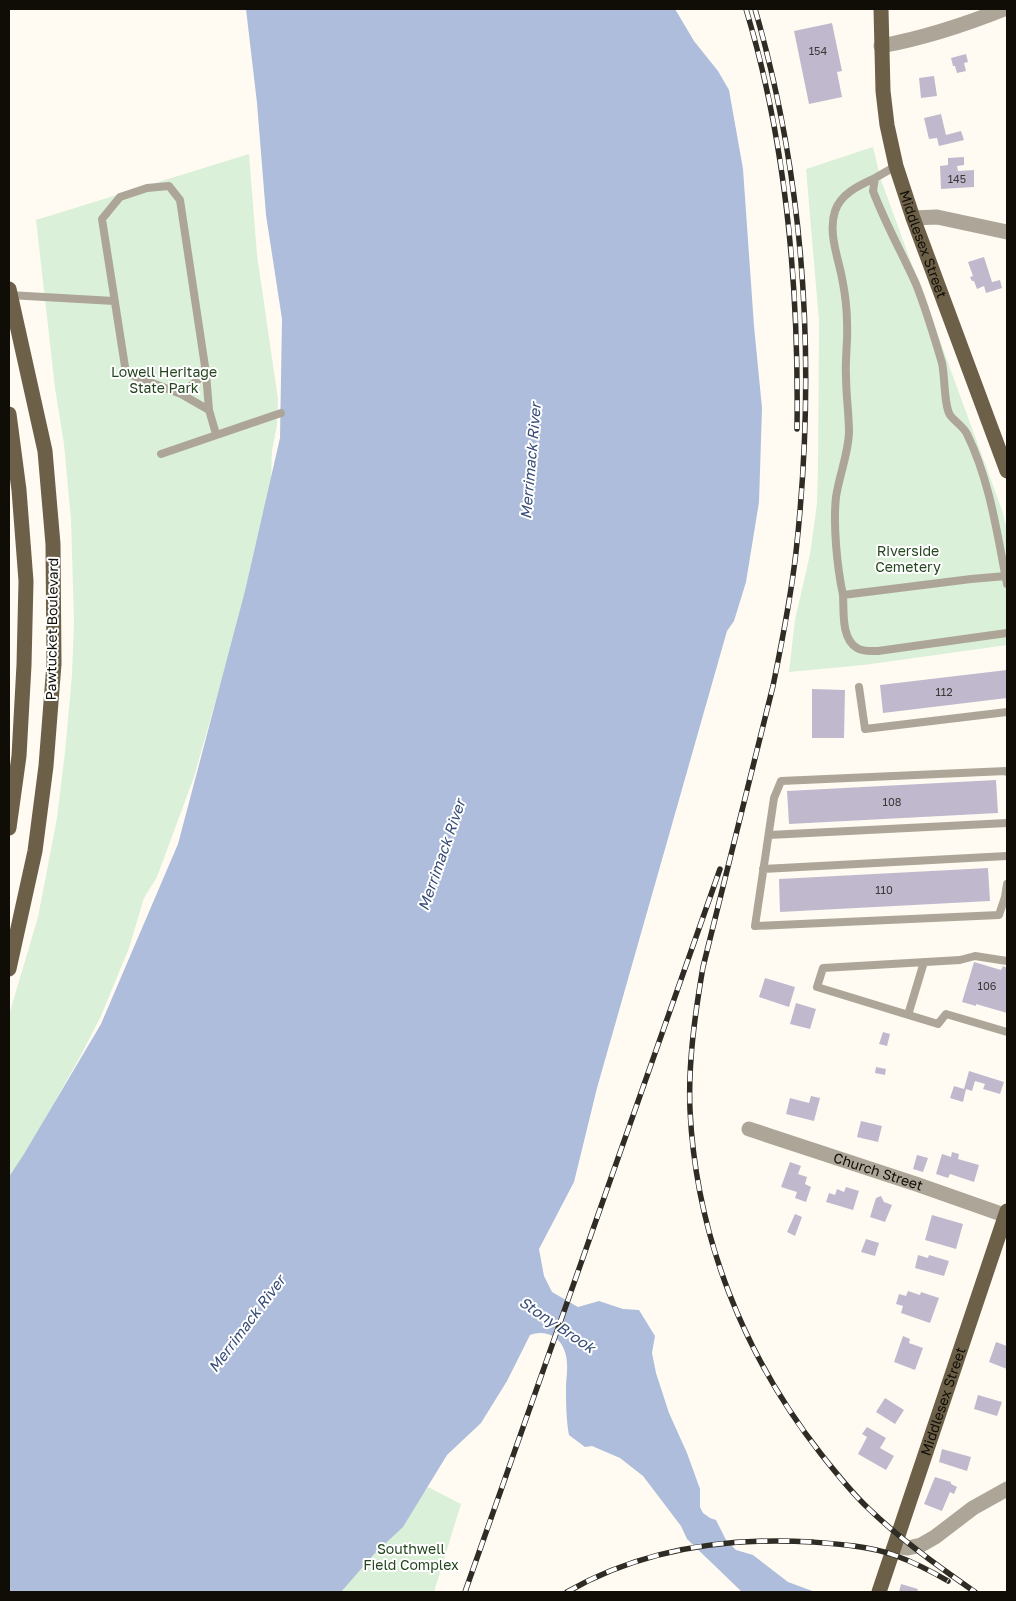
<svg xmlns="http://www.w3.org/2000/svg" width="1016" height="1601" font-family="'Golos Text',sans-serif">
  <rect width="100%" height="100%" fill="#fffbf2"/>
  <!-- green -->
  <path fill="#dbf0d8" d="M873,147L881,180L1002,510L1007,530V645L864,665L789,672L795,620L810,554L817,504L818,466L819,321L806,169Z
    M249,154L257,255L278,399L277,425L272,451L270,511L194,777L157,877L144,898L129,948L101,1016L81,1055L9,1183V1015L38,917L57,818L65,752L72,675L74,622L71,520L64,444L55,388L36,220Z
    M428,1487L461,1504L434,1592H340Z"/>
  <!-- water -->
  <path fill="#adbddb" d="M246,9H675L694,41L718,71L729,90L743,169L754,326L762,408L759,502L746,582L734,621L727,631L597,1088L574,1182L539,1249L544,1276L552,1292L578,1307L599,1301L623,1309L639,1310L655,1336L652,1353L656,1373L669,1413L687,1453L700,1489V1507L703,1513L710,1518L716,1520L726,1540L736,1550L753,1555L788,1582L815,1592H742L687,1539L681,1526L643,1476L620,1458L592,1446L585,1447L569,1435C566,1419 566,1401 566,1385C567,1372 569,1359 563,1347C557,1334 542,1330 530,1335L507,1381L481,1423L447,1455L403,1527L375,1553L341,1592H9V1177L24,1154L101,1024L178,844L245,591L280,438L282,319L266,215L257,103Z"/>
  <!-- building -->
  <path fill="#c0b9ce" d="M832,23L842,71L837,72L842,97L809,104L794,31Z
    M966,54L968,62L964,63L966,71L957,73L955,66H953L951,58Z
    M934,76L937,96L921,98L919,78Z
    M941,114L946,135L961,131L964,140L939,146L937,138L929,139L924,118Z
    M964,157V165L957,166L958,171L974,170V187L941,189L940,166L948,165V158Z
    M984,257L992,282L1000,280L1002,288L986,293L984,286L977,289L974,281H972L970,277L973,276L968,262Z
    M1007,670V698L883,713L880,685Z
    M812,689L845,690L844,738H812Z
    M996,780L998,813L789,824L787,791Z
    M988,868L990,901L780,912L779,879Z
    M974,962L1001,970L1003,966L1007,968V1013L976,1004V1006L962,1002Z
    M765,978L795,987L789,1007L759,997Z
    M796,1003L816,1009L810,1029L790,1024Z
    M883,1032L890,1034L887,1046L879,1044Z
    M876,1067L886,1069L885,1075L875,1073Z
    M969,1071L1004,1082L1000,1094L983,1089L985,1084L975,1081L972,1091L966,1089L963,1102L950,1098L954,1086L964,1089Z
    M811,1096L820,1098L814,1121L786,1114L790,1098L809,1103Z
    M861,1121L882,1126L878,1142L857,1137Z
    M952,1152L959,1154L958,1159L979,1165L974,1182L950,1174L948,1178L936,1174L942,1154L951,1157Z
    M917,1155L928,1158L923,1172L913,1169Z
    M790,1162L801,1166L798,1174L807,1177L805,1184L811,1187L806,1202L795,1198L797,1192L781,1187Z
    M846,1187L859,1191L853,1210L826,1202L829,1193L835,1195L837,1189L844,1192Z
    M881,1196L884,1202L892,1205L885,1222L870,1217L876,1198Z
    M795,1214L802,1217L795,1236L787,1232Z
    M932,1215L963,1224L956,1249L925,1240Z
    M866,1239L879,1243L875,1256L861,1252Z
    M918,1255L928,1258L929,1255L949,1261L944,1276L915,1268Z
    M908,1291L920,1295L921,1292L939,1298L930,1323L901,1313L903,1306L896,1304L899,1294L906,1296Z
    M903,1336L910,1339L909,1343L923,1348L915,1370L894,1362Z
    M996,1342L1007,1346V1369L989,1362Z
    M978,1395L1002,1402L997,1416L974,1409Z
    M885,1398L904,1410L895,1424L876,1412Z
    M867,1427L886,1438L880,1448L894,1456L886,1470L858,1454L867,1437L862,1434Z
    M942,1449L971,1457L967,1471L939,1462Z
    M935,1477L951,1482V1484L957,1487L954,1494L950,1492L942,1511L924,1504Z
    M901,1584L918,1589L917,1592H899Z"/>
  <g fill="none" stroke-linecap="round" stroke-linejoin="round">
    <!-- service -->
    <path stroke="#ada698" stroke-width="8" d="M896,166L875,178L873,191C885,223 902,253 916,284C926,309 934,336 942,363C945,376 944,406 950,415C955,422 963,426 967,434C990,481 997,533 1007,584
      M169,186L180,200L206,373L181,394L126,373L102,219L120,197L147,188Z
      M9,295L114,301
      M181,394L209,410L206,373
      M209,410L216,434
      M161,454L281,413
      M1006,576L971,579L843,595C844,611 841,639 857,648C863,652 871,651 878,651L1007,633
      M843,595C837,567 833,525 836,497C839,476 848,455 849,433C849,414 846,395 846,376C845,359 848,341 847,323C847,308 845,293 842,278C838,257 828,233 835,211C841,193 860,185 875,178
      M859,687L865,729L1007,712
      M1007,772L1006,771L781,781L774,798L755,926L999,915L1005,897L1007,884
      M769,835L1007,823
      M763,869L1007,856
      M1007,961L975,956L960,960L823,968L817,987L938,1024L946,1014L1007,1032
      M908,1015L924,962"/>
    <!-- minor -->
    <g stroke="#ada698" stroke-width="15">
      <path d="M881,46C924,38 964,25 1004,9"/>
      <path d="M913,218L937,217L1007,232"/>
      <path id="s1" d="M749,1129L916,1184L1007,1216"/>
      <path d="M895,1546L908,1548L921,1545L935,1537L973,1508L1007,1489"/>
    </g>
    <!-- primary -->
    <g stroke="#6d6048" stroke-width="15">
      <path id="s2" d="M881,9L883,91L887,125L896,166L913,218L1007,471"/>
      <path d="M9,289L45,451L53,544L54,664L46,766L35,851L9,969"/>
      <path d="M9,414L19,490L26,581L24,665L19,756L9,828"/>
      <path id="s3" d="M879,1592L1007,1211"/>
    </g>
    <!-- rail casing -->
    <g stroke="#2f2c25" stroke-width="5.5">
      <path id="rail" d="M746,9C787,145 799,287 797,429
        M755,9C806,185 816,370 796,552C791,597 782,642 773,686L703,967C695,1014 688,1063 690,1110C696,1236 744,1356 821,1454C836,1473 851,1492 868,1508C901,1540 938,1566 975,1592
        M465,1592L720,869
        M567,1592C642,1549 727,1537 812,1542C839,1544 868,1546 894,1555C913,1562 931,1571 948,1581"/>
    </g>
    <!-- rail -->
    <use href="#rail" stroke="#fff" stroke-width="4" stroke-dasharray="11" stroke-linecap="butt"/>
  </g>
  <g text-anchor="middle" stroke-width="4" stroke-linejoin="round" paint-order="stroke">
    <!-- number labels -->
    <g font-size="11" fill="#3c3838">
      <text x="818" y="55">154</text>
      <text x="957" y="183">145</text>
      <text x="944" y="696">112</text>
      <text x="892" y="806">108</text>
      <text x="884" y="894">110</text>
      <text x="987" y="990">106</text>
    </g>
    <!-- street labels -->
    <g font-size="14" fill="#100d06" stroke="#fff">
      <text dy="5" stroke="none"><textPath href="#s2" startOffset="241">Middlesex Street</textPath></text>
      <text transform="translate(52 629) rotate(-89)" y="5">Pawtucket Boulevard</text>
      <text dy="5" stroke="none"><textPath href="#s1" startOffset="136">Church Street</textPath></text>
      <text dy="5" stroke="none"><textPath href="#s3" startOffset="201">Middlesex Street</textPath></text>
    </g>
    <!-- park labels -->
    <g font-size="14" fill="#24461f" stroke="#fff">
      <text x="164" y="377">Lowell Heritage<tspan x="164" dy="16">State Park</tspan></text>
      <text x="908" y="556">Riverside<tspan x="908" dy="16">Cemetery</tspan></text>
      <text x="411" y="1554">Southwell<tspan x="411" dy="16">Field Complex</tspan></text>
    </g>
    <!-- water labels -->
    <g font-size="15" font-style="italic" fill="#364c76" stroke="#fff">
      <text transform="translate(531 461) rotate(-85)" y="5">Merrimack River</text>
      <text transform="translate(442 855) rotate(-71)" y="5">Merrimack River</text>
      <text transform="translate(247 1324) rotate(-53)" y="5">Merrimack River</text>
      <text transform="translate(557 1325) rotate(34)" y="5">Stony Brook</text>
    </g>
  </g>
  <!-- border -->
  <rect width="1016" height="1601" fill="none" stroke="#100d06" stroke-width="20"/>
</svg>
